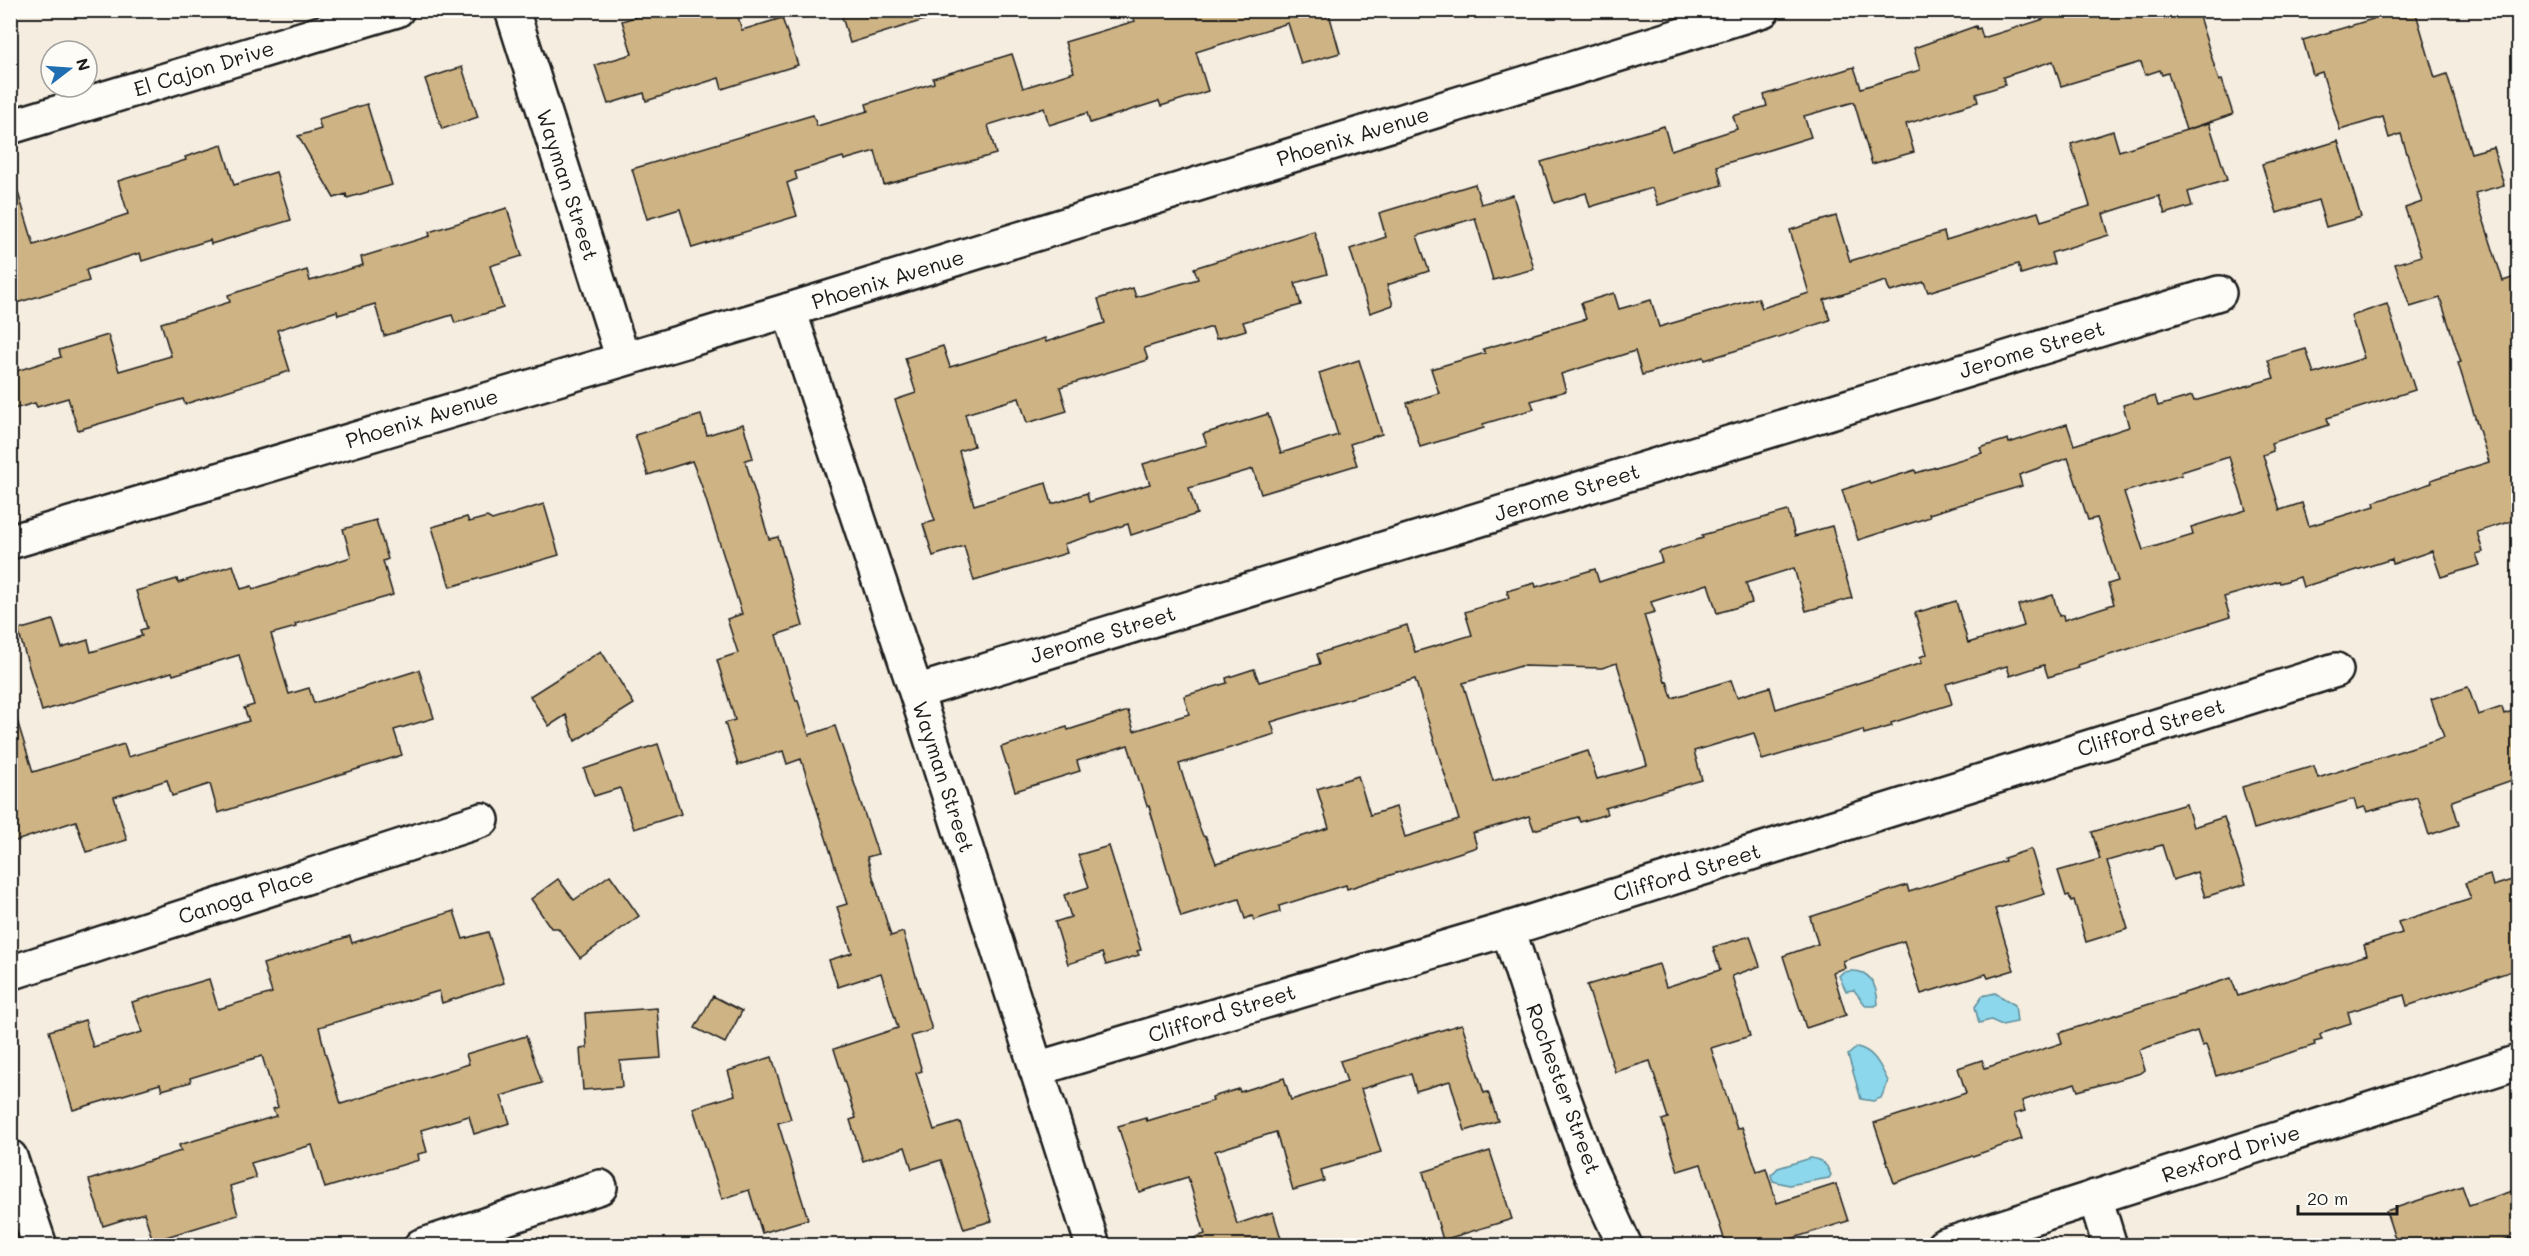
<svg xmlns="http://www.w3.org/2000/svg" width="2529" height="1256" font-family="Mali,sans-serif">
  <rect width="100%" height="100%" fill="#f4ede0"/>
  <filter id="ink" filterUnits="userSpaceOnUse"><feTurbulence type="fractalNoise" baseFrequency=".0167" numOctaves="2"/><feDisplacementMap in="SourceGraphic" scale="12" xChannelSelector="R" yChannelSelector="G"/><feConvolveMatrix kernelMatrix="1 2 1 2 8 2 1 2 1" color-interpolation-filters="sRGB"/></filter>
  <g filter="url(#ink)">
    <!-- water -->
    <path fill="#8cd7ec" stroke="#5f8c99" stroke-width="1.5" d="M1851,971C1871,970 1877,986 1878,1004L1875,1006H1866L1854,990L1846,991L1839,976L1843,972Z
      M1995,993L2015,1005L2017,1022L2002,1025L1991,1020L1979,1023L1975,1007L1982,996Z
      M1857,1047C1875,1051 1880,1066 1888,1081L1881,1098L1873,1101L1861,1099L1848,1055Z
      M1811,1158C1822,1160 1827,1164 1831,1175L1829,1178L1789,1185L1773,1181L1771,1175L1778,1168Z"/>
    <!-- building -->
    <path fill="#ceb384" stroke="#1c1c1c" stroke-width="1.5" fill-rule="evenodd" d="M657,10H736L742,30L782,18L798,65L722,89L719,78L646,101L644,93L608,104L595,65L632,54L622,21Z
      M840,10H933L934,17L850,43Z
      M1155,10H1328L1340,53L1301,64L1288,23L1196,52L1208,91L1161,106L1159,101L1090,123L1087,113L1049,125L1044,108L988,125L996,154L884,185L875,151L844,160L843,157L795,172L797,179L787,183L797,216L692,248L680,209L647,219L632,169L813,115L817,126L868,111L866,104L934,83L933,78L1012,54L1023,88L1074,72L1065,42L1135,21L1133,17Z
      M2041,10H2197L2219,81L2222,80L2233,114L2186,130L2168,73L2162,75L2160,70L2145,75L2141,62L2061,86L2053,61L2003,77L2005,85L1976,94L1978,102L1906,124L1914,152L1872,164L1854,102L1804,116L1811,137L1717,166L1722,185L1658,205L1652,188L1590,207L1586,193L1554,203L1541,162L1664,126L1671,150L1737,129L1733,116L1767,106L1764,95L1854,67L1861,88L1920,70L1914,48L1976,26L1977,29L1980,28L1983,38L2044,19Z
      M2370,10H2415L2435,78L2447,74L2471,153L2493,147L2504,185L2475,193L2503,281L2518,276V519L2477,532L2483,552L2476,554L2480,565L2441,577L2432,551L2393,564L2392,559L2303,587L2300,577L2280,583L2279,581L2224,597L2230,617L2078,665L2079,668L2048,677L2044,665L2010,676L2007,666L1946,684L1952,704L1891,723L1892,726L1864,734L1863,730L1762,760L1754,733L1694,751L1702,780L1605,808L1607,814L1580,822L1578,817L1534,830L1529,816L1473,833L1477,847L1347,889L1346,885L1279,906L1280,912L1254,920L1252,916L1245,919L1239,899L1181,917L1149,806H1147L1128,745L1077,761L1080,771L1015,791L1001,747L1067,727L1068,730L1128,711L1134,731L1189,714L1184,696L1227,683L1226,678L1254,669L1259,682L1320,664L1317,654L1407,625L1415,652L1472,635L1465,612L1509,598L1507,591L1535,583L1536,587L1595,569L1599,582L1662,562L1659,552L1703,538L1702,535L1788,511L1795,536L1832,526L1852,598L1806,611L1794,568L1746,583L1752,603L1717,613L1708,584L1651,602L1655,612L1644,615L1665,682L1667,681L1672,698L1731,680L1737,697L1770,687L1776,709L1922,663L1920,657L1927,654L1915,613L1956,601L1968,643L2024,626L2018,605L2053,595L2059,616L2063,615L2064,620L2114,604L2108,584L2118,581L2097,518L2088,520L2068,458L2019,475L2022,486L1929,514L1930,517L1858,540L1842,490L1869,481L1870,484L1915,470L1916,473L1982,453L1980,448L2008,439L2009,443L2067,424L2074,445L2129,427L2123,405L2155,396L2158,406L2192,396L2194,401L2274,378L2268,360L2306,349L2314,374L2364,358L2351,316L2387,304L2415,390L2327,418L2329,425L2271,443L2273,451L2263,455L2280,510L2302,503L2309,526L2375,506L2374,502L2432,483L2431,480L2489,462L2458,363L2461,362L2440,298L2410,307L2395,264L2421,256L2405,208L2422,202L2401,134L2389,138L2383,117L2340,130L2322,72L2313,75L2303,40L2373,19ZM2229,457L2246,510L2191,527L2193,535L2143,550L2124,492L2182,475L2181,472ZM1617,663L1647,765L1597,779L1588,751L1493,781L1463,683L1521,666L1602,668ZM1415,679L1459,820L1405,837L1396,807L1370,815L1358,776L1317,789L1329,828L1216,863L1206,837L1203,836L1199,826L1179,764L1275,734L1271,722Z
      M462,67L478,117L442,129L425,79Z
      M367,104L392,185L347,198L346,194L334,198L298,136L321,129L318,119Z
      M2209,123L2227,180L2188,192L2192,206L2165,214L2159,196L2103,214L2109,235L2051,253L2054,264L2021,274L2018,264L1928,292L1924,282L1890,292L1886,281L1824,300L1830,320L1744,348L1705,360L1704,357L1642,375L1635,351L1561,374L1566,391L1531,401L1534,409L1483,424L1484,428L1420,447L1407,403L1439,393L1431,369L1485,353L1483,349L1586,319L1581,303L1614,293L1619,309L1651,300L1659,327L1758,298L1762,308L1809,293L1790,230L1836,216L1850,261L1944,232L1946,240L2038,212L2041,221L2090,206L2071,144L2113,131L2119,151Z
      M2338,141L2361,217L2326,227L2318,200L2277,213L2262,164Z
      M222,145L234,185L276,172L291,220L211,244L210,240L142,261L140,253L86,270L89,281L10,305V190L17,189L34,245L128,214L118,181L186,160L185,157Z
      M1475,184L1481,204L1513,195L1534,269L1493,280L1475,218L1417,236L1429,271L1387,285L1393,305L1370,313L1350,249L1386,237L1379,213Z
      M507,208L522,256L490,266L503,308L455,323L452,315L384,336L375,304L338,315L337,311L277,330L290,371L185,404L183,399L78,430L68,398L37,407L35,403L10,410V373L61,357L59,350L108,335L119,371L171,356L161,323L230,302L228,295L307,270L310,281L363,265L361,257L430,236L429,232Z
      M1314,231L1327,274L1295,283L1301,305L1243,322L1246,330L1216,339L1212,327L1144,348L1148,360L1060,387L1067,411L1027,423L1019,398L965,414L974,446L959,451L974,505L1046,483L1052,504L1087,493L1089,502L1150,484L1143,464L1207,445L1203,434L1268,414L1281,453L1338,435L1319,373L1359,360L1382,434L1350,444L1357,465L1261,494L1253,469L1189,488L1197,514L1131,535L1128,524L1064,544L1067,553L974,581L964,546L933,556L923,524L935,521L895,400L916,393L905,358L943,346L950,367L1045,338L1046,342L1105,323L1098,299L1133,288L1136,297L1198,279L1194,268Z
      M701,415L707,435L743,424L753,458L745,460L769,539L778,537L803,626L776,635L796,701H798L809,735L835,726L878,854L867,857L891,936L903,932L932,1030L911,1036L922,1071L916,1073L934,1130L960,1122L992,1221L964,1229L941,1160L912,1169L905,1147L863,1161L850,1120L856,1118L834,1049L898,1028L881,973L838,987L829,960L852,953L837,907L847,904L801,759L787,764L783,751L738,765L725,723L735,720L717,660L738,653L727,619L742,614L701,484L692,461L648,475L635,435Z
      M544,504L559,555L450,587L432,527L467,517L469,522L487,517L492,520Z
      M376,520L388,559L383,561L393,595L295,624L296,627L271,634L289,694L309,688L314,703L419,670L434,718L394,730L402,755L218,813L210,784L172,796L167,780L114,797L127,840L86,852L76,821L10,843V721L17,720L33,772L124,744L128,757L249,721L244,708L254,705L239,655L173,675L172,672L42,711L18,630L53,620L62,648L88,640L91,652L142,636L140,630L147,628L136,591L177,579L178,583L233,565L241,589L252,586L253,589L351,557L343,529Z
      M601,651L634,704L575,741L566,715L549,726L530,696Z
      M2468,687L2478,715L2502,707L2504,714L2518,709V778L2452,801L2459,825L2429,835L2417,797L2367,812L2365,807L2357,809L2354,799L2254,829L2242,787L2314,766L2318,778L2444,737L2431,699Z
      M658,744L681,814L634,829L620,788L594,796L584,769Z
      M2186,804L2193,827L2224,817L2246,884L2205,897L2197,872L2173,880L2162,845L2107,861L2128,929L2086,942L2074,900L2071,901L2069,895L2066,896L2058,871L2100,859L2092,832Z
      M1109,846L1141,950L1137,951L1139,955L1106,965L1102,953L1068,964L1055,922L1071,917L1064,895L1089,887L1078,855Z
      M2031,849L2045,894L1995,909L2014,970L1988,978L1986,974L1921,994L1904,941L1843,961L1845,968L1833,972L1846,1015L1806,1028L1783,956L1818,944L1810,917L1907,885L1909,892L2005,861L2004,858Z
      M610,875L639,916L580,958L558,928H551L531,899L558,879L574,900Z
      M2490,875L2493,886L2518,878V969L2407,1006L2404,995L2348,1012L2351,1023L2326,1031L2320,1035L2322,1040L2314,1042L2315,1045L2216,1076L2206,1045L2202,1046L2197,1031L2139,1050L2145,1070L2141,1073L2078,1091L2075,1083L2022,1101L2025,1111L2014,1114L2022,1139L1894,1183L1874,1123L1966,1093L1958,1068L1982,1060L1985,1068L2062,1043L2059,1033L2231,978L2238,996L2367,955L2364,945L2402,933L2398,922L2471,899L2465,883Z
      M454,911L463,939L488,932L504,983L442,1003L439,991L319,1027L325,1052L341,1104L469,1064L466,1054L526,1036L542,1083L501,1096L510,1123L474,1134L469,1116L421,1130L427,1152L418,1154L419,1160L325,1188L312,1145L251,1163L256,1178L230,1186L238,1215L153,1241L144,1213L103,1226L89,1180L181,1151L179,1145L276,1116L273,1109L278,1107L262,1056L190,1078L191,1082L162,1090L160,1084L73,1110L49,1031L85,1020L93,1047L142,1032L132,1002L209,979L218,1009L272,993L263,964L350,936L352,943Z
      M1750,936L1760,966L1732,976L1750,1036L1711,1048L1737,1129L1742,1127L1757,1171L1766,1168L1777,1203L1836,1184L1848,1221L1771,1245H1726L1701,1164L1678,1171L1662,1120L1668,1118L1650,1061L1615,1072L1587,985L1659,964L1666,987L1720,970L1713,947Z
      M713,996L742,1011L725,1043L695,1028Z
      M657,1008L661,1058L620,1061L622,1087L583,1090L580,1049L587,1048L585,1013Z
      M1462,1024L1484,1093L1488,1092L1498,1121L1465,1131L1450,1081L1416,1091L1411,1074L1361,1089L1381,1152L1321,1170L1324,1181L1293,1190L1276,1132L1215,1151L1237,1224L1273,1212L1283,1245H1188V1240L1205,1234L1188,1177L1139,1192L1118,1126L1146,1118L1147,1121L1213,1101L1212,1097L1239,1089L1240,1092L1284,1078L1291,1100L1347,1082L1340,1061Z
      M772,1057L791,1119L778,1123L808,1219L762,1233L749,1190L722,1199L693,1108L735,1095L728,1071Z
      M1490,1151L1512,1219L1443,1240L1423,1172Z
      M2462,1186L2469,1205L2518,1189V1236L2492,1245H2397L2386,1211Z"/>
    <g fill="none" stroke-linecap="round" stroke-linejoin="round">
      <!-- minor casing -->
      <g stroke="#1c1c1c" stroke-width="38">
        <path id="minor" d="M512,10L623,359
          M10,127L397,10
          M789,310L916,692L1093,1246
          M916,692L2219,293
          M1508,929L1558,1082L1589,1168L1625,1246
          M10,973L482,820
          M1036,1069L1508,929L2336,670
          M10,1157L40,1246
          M2095,1197L2110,1246
          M421,1246L600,1187
          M1943,1246L2518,1062"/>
      </g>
      <!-- tertiary casing -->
      <g stroke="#1c1c1c" stroke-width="38">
        <path id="tertiary" d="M10,542L789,310L1763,10"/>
      </g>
      <!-- minor -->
      <use href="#minor" stroke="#fdfcf7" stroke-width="33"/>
      <!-- tertiary -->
      <use href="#tertiary" stroke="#fdfcf7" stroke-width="33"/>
    </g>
  </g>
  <g text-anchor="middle" stroke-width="6" stroke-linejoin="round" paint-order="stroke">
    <!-- street labels -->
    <g font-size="21" fill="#1c1c1c" stroke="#fdfcf7">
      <text transform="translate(204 69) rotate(-17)" y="7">El Cajon Drive</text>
      <text transform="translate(1353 137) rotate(-17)" y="7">Phoenix Avenue</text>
      <text transform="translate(567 185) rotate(72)" y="7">Wayman Street</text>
      <text transform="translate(888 280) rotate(-17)" y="7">Phoenix Avenue</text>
      <text transform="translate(2032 350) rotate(-17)" y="7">Jerome Street</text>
      <text transform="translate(422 419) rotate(-17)" y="7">Phoenix Avenue</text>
      <text transform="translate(1567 493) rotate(-17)" y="7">Jerome Street</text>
      <text transform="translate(1103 635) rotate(-17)" y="7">Jerome Street</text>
      <text transform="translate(2151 728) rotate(-17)" y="7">Clifford Street</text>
      <text transform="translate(943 777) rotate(72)" y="7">Wayman Street</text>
      <text transform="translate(1687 873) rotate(-17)" y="7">Clifford Street</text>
      <text transform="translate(246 896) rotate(-18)" y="7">Canoga Place</text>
      <text transform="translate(1222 1014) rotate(-17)" y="7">Clifford Street</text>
      <text transform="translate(1563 1089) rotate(70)" y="7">Rochester Street</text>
      <text transform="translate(2231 1154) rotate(-18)" y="7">Rexford Drive</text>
    </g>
  </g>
  <!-- margin -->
  <rect width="2529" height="1256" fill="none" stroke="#fdfcf7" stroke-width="36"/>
  <rect x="18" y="18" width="2493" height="1220" fill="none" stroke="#1c1c1c" stroke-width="2" filter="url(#ink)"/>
  <!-- north arrow -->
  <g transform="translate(69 69) rotate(73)"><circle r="28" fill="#fdfcf7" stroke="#a3a29f" stroke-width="1.5"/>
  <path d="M0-4.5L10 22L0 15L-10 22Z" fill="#1f6fb2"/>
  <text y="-9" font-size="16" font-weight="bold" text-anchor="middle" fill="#1c1c1c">N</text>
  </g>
  <!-- scale -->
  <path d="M2298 1205v9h99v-9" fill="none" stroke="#1c1c1c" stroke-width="3"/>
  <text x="2307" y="1205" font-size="18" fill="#1c1c1c" stroke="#fdfcf7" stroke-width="4.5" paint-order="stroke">20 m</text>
</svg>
